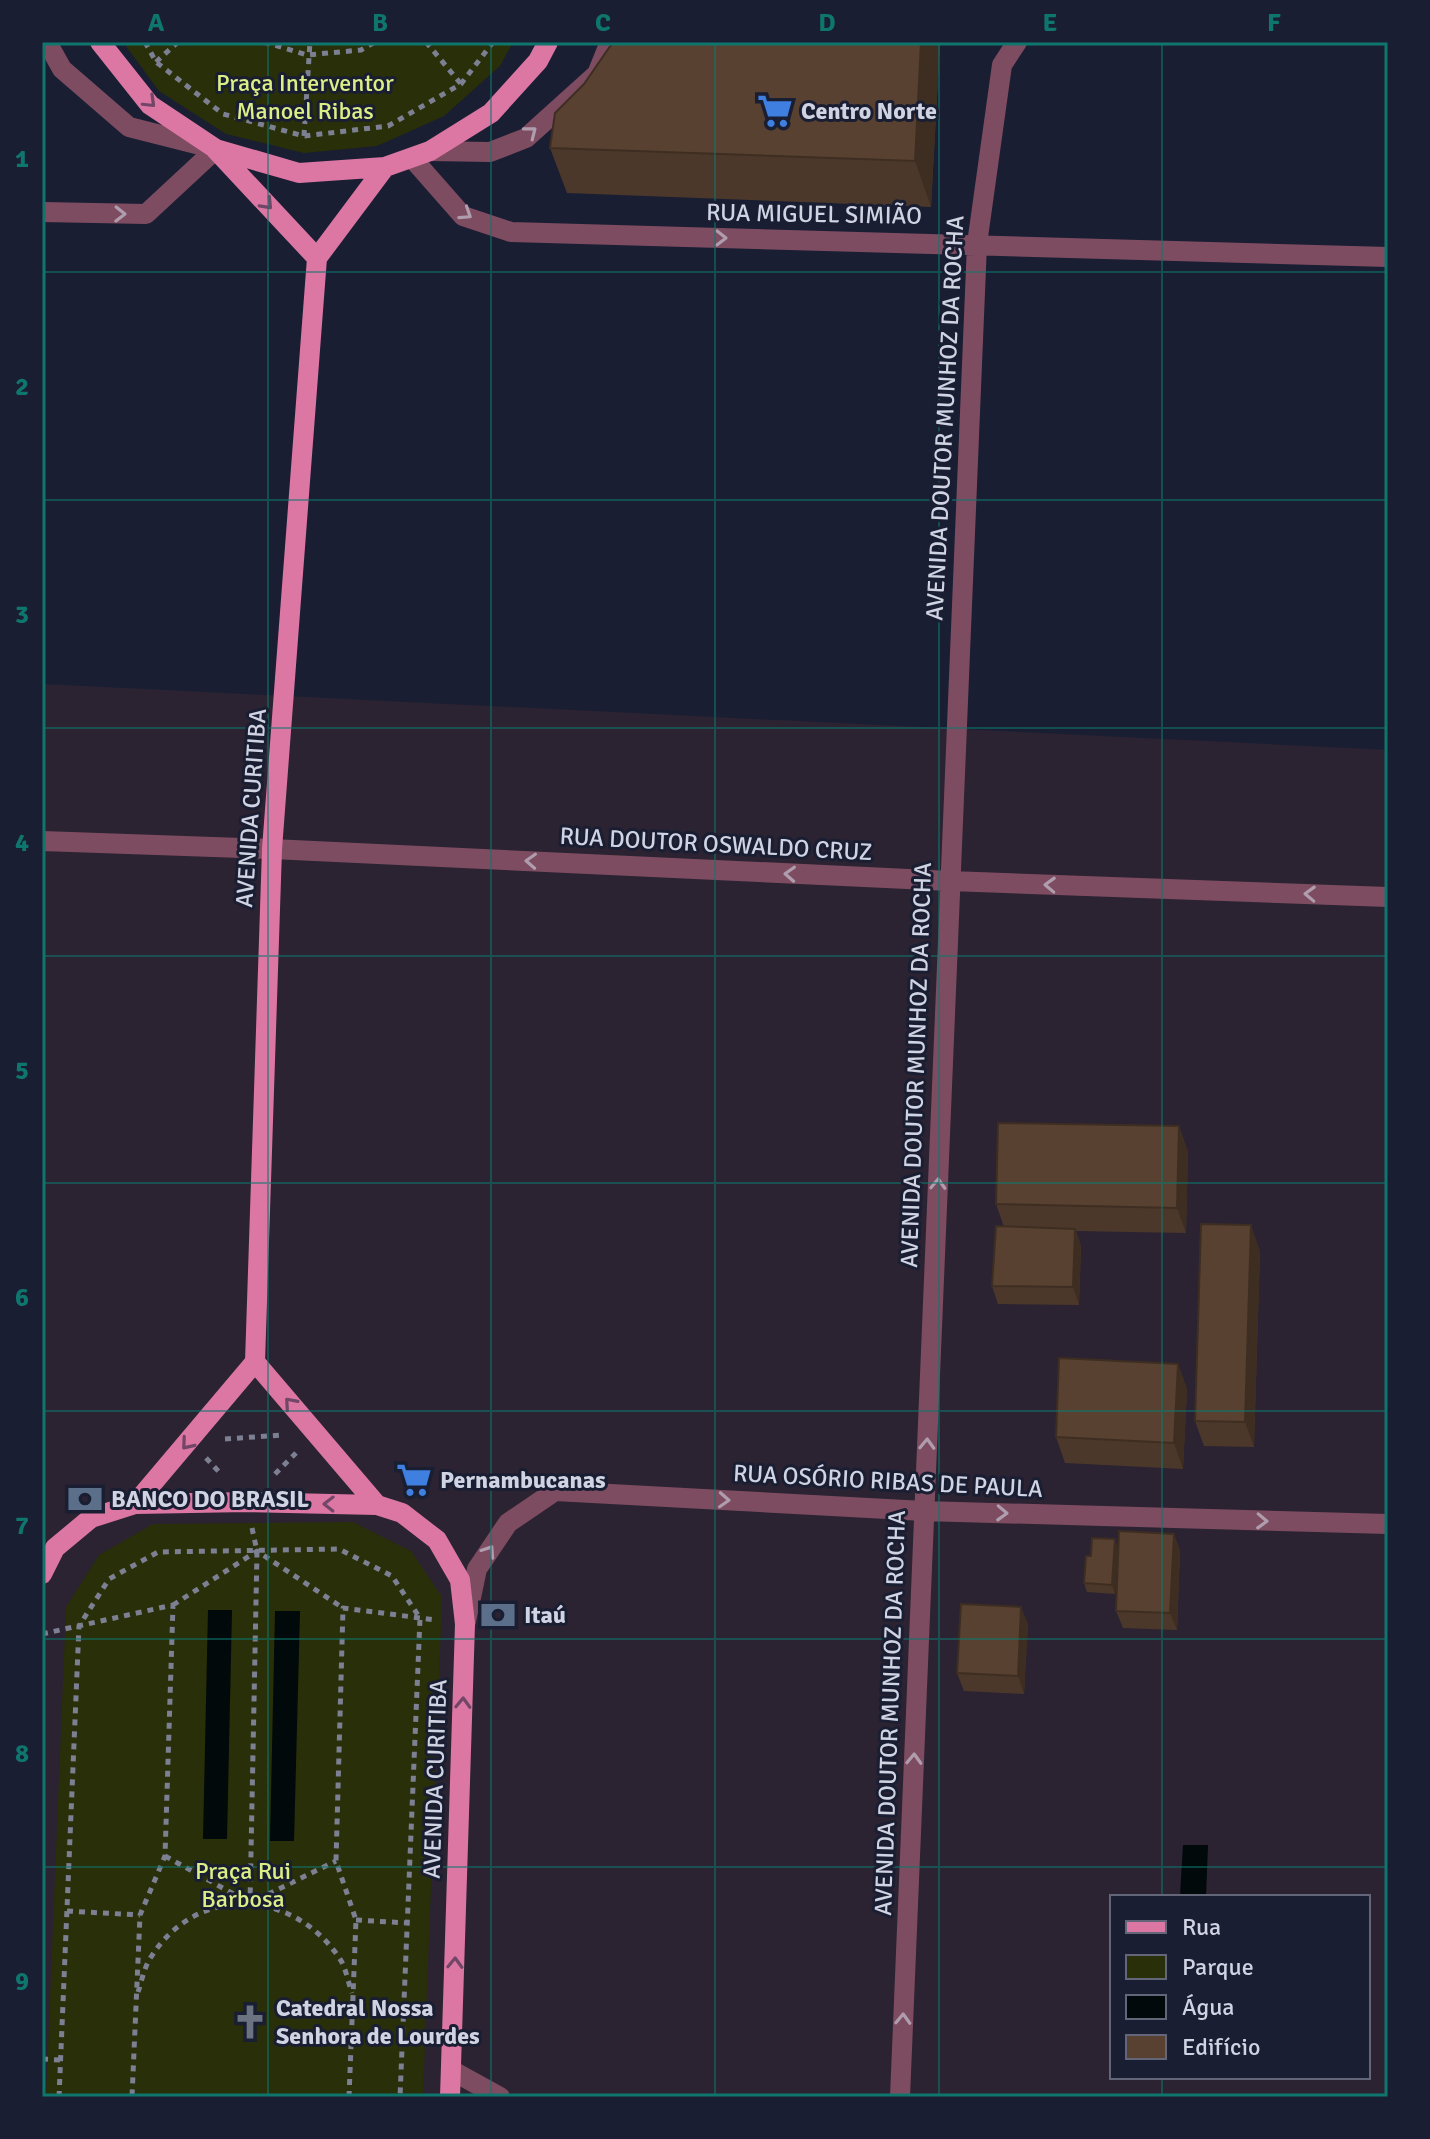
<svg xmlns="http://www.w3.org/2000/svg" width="1430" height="2139" font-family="Signika,sans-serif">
  <rect width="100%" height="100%" fill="#1a1e33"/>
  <!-- commercial -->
  <path fill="#2b2332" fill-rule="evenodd" d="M42,684L1388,750V2097H42ZM1112,1897H1368V2077H1112Z"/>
  <!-- green -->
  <path fill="#292f08" d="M123,42H513L500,66L444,116L377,146L304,153L226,134L159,91Z
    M353,1522L411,1551L442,1597L423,2097H46L66,1607L99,1555L153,1524Z"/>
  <!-- water -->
  <path fill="#01090a" d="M208,1610H232L227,1839H203Z
    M275,1611H300L294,1841H270Z
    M1183,1845H1208L1206,1897L1180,1896Z"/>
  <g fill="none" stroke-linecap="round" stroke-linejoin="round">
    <!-- path -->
    <path stroke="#7c8092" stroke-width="5" stroke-dasharray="6 6" stroke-linecap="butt" d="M145,42L156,62L223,114L304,136L388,126L461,84L493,42
      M264,42L307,55L361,50L375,42
      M426,42L461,84
      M156,62L178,42
      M304,136L310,42
      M225,1439L283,1435
      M206,1458L221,1474
      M275,1474L296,1453
      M252,1528L257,1551L250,1903L336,1861
      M173,1605L257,1551L343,1608
      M42,1634L173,1605L165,1856L140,1915L132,2097
      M165,1856L248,1902
      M67,1911L140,1915
      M356,1920L407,1923
      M138,1992C142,1981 144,1967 151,1957C197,1884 293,1888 340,1959C346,1968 348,1982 352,1993
      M42,2059L60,2060
      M59,2097L79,1626L109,1579L158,1552L339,1549L392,1576L420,1618L400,2097
      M349,2097L356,1920L336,1861L343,1608L436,1620"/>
    <!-- minor -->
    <path stroke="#7e4c61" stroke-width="20" d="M47,42L62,69L129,127L212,148
      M430,151L490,152L526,138L597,74L610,42
      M412,158L463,216L511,232L1388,257
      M42,212L146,214L216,149
      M42,841L272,849L950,881L1388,897
      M466,1621L477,1569L508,1523L555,1491L924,1511L1388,1524
      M451,2070L500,2097
      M900,2097L977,244L1002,65L1017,42"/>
    <!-- major -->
    <path stroke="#dc77a4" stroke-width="20" d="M100,42L150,105L216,149L299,173L385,167L430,151L491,113L538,61L548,42
      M216,150L317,258
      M317,258L385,167
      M255,1362L377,1505
      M135,1504L255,1362L272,849L317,258
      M42,1574L55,1548L91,1518L135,1504L247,1502L377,1505L402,1513L437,1540L460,1580L465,1624L450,2097"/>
  </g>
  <!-- wall -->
  <path fill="#4c382a" d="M613,42H940L931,207L567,193L550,148L584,84Z
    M1179,1126L1188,1152L1186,1233L1076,1231L1081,1246L1079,1305L998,1304L992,1286L1004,1227L996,1204Z
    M1260,1251L1254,1447L1204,1446L1195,1421Z
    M1178,1364L1187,1389L1183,1469L1065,1463L1056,1437Z
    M1174,1534L1180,1551L1177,1630L1123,1628L1116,1611Z
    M1118,1548L1115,1594L1087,1592L1084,1583L1091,1556Z
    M1028,1624L1024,1694L964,1691L957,1673Z"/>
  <!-- shaded-wall -->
  <path fill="#3e2e22" d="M921,42H940L931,207L915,161Z
    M1179,1126L1188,1152L1186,1233L1177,1208Z
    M1251,1225L1260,1251L1254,1447L1245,1422Z
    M1075,1229L1081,1246L1079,1305L1073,1287Z
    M1178,1364L1187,1389L1183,1469L1174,1443Z
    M1174,1534L1180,1551L1177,1630L1170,1613Z
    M1115,1539L1118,1548L1115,1594L1112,1585Z
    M1021,1607L1028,1624L1024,1694L1018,1676Z"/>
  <!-- building -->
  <path fill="#584131" stroke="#3e2e22" stroke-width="2" d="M613,42H921L915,161L550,148L555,113L584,84Z
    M998,1123L1179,1126L1177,1208L996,1204Z
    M1201,1224L1251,1225L1245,1422L1195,1421Z
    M996,1226L1075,1229L1073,1287L992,1286Z
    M1059,1358L1178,1364L1174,1443L1056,1437Z
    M1119,1531L1174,1534L1170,1613L1116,1611Z
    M1092,1538L1115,1539L1112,1585L1084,1583L1086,1556H1091Z
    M961,1604L1021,1607L1018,1676L957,1673Z"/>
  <!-- one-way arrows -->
  <defs><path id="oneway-chevron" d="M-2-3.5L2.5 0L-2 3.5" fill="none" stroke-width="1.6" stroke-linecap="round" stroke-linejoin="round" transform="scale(2)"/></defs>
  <g stroke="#714666">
    <use href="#oneway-chevron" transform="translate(150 102) rotate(44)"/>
    <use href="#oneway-chevron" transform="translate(267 204) rotate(47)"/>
    <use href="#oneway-chevron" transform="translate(290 1403) rotate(-131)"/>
    <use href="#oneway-chevron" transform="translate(187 1444) rotate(130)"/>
    <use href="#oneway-chevron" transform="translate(329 1504) rotate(-179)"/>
    <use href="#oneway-chevron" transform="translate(463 1703) rotate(-88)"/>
    <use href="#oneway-chevron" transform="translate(455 1963) rotate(-88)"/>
  </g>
  <g stroke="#af9dae">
    <use href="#oneway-chevron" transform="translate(531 132) rotate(-38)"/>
    <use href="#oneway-chevron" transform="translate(120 214) rotate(1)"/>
    <use href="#oneway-chevron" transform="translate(466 214) rotate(33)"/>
    <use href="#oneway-chevron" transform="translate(721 238) rotate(1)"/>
    <use href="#oneway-chevron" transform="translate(531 861) rotate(-177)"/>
    <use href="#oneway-chevron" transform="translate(790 874) rotate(-177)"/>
    <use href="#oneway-chevron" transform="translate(1050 885) rotate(-178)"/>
    <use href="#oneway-chevron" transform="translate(1310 894) rotate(-178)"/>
    <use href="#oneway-chevron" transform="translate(938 1184) rotate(-88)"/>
    <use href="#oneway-chevron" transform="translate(927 1444) rotate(-88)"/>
    <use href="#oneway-chevron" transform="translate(724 1500) rotate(3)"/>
    <use href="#oneway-chevron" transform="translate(1002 1513) rotate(2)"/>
    <use href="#oneway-chevron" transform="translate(1262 1521) rotate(2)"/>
    <use href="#oneway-chevron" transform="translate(489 1551) rotate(-56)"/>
    <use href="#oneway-chevron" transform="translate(914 1759) rotate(-88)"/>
    <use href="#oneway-chevron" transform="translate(903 2019) rotate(-88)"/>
  </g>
  <!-- grid -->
  <path fill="none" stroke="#0f766e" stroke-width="2" stroke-opacity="0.55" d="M268,42V2097M491,42V2097M715,42V2097M939,42V2097M1162,42V1897M42,272H1388M42,500H1388M42,728H1388M42,956H1388M42,1183H1388M42,1411H1388M42,1639H1388M42,1867H1388M1162,2077V2097"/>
  <!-- icons -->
  <defs>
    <g id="supermarket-bare" transform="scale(2.76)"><path d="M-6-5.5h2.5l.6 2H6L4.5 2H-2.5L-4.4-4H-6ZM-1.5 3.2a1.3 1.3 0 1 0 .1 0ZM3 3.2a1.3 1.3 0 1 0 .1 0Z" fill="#3f7fe0" stroke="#1a1e33" stroke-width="2.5" paint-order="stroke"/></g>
    <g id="bank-bare" transform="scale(2.76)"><path d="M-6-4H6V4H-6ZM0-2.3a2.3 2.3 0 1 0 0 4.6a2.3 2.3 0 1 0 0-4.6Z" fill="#5c6f8a" stroke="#1a1e33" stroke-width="2.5" paint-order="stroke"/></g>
    <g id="church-bare" transform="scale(2.76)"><path d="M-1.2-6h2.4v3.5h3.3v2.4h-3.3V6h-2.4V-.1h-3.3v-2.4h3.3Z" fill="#6b7280" stroke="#1a1e33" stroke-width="2.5" paint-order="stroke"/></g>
  </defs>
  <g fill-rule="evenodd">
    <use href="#supermarket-bare" x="775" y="111"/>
    <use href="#supermarket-bare" x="414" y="1480"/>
    <use href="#bank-bare" x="85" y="1499"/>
    <use href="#bank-bare" x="498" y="1615"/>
    <use href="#church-bare" x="250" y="2022"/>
  </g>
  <g text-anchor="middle" stroke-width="6" stroke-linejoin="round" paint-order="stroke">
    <!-- park labels -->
    <g font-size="24" fill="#dcee86" stroke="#1a1e33">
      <text x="305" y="91">Praça Interventor<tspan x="305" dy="28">Manoel Ribas</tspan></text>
      <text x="243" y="1879">Praça Rui<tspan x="243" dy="28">Barbosa</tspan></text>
    </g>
    <!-- poi labels -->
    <g font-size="24" font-weight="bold" fill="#d0d3e2" stroke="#1a1e33" text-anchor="start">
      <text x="801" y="119">Centro Norte</text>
      <text x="440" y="1488">Pernambucanas</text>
      <text x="111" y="1507">BANCO DO BRASIL</text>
      <text x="524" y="1623">Itaú</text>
      <text x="276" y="2016">Catedral Nossa<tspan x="276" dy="28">Senhora de Lourdes</tspan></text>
    </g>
    <!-- street labels -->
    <g font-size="24" fill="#d0d3e2" stroke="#1a1e33">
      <text transform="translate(814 214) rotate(1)" y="8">RUA MIGUEL SIMIÃO</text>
      <text transform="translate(945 418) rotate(-87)" y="8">AVENIDA DOUTOR MUNHOZ DA ROCHA</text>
      <text transform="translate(251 808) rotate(-86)" y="8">AVENIDA CURITIBA</text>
      <text transform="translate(716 844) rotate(3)" y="8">RUA DOUTOR OSWALDO CRUZ</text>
      <text transform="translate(916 1065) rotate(-88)" y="8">AVENIDA DOUTOR MUNHOZ DA ROCHA</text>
      <text transform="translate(888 1481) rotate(3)" y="8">RUA OSÓRIO RIBAS DE PAULA</text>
      <text transform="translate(890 1713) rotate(-88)" y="8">AVENIDA DOUTOR MUNHOZ DA ROCHA</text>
      <text transform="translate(435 1779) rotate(-88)" y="8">AVENIDA CURITIBA</text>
    </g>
  </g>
  <!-- border -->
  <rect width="1430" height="2139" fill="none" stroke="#1a1e33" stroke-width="88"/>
  <!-- legend -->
  <rect x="1110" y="1895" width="260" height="184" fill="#1a1e33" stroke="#636679" stroke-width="2"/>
  <rect x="1126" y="1921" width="40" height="12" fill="#dc77a4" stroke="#636679" stroke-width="2"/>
  <text x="1182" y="1935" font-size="24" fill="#d0d3e2">Rua</text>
  <rect x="1126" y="1955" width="40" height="24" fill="#292f08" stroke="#636679" stroke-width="2"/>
  <text x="1182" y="1975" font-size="24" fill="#d0d3e2">Parque</text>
  <rect x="1126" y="1995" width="40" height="24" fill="#01090a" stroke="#636679" stroke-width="2"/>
  <text x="1182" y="2015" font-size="24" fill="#d0d3e2">Água</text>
  <rect x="1126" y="2035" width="40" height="24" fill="#584131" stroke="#636679" stroke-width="2"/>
  <text x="1182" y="2055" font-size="24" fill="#d0d3e2">Edifício</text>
  <rect x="44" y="44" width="1342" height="2051" fill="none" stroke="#0f766e" stroke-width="3"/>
  <g font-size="26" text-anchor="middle" font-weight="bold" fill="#0f766e">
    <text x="156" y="31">A</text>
    <text x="380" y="31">B</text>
    <text x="603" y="31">C</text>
    <text x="827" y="31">D</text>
    <text x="1050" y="31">E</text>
    <text x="1274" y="31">F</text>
    <text x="22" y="167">1</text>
    <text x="22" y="395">2</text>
    <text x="22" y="623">3</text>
    <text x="22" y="851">4</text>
    <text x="22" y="1079">5</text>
    <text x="22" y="1306">6</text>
    <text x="22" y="1534">7</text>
    <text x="22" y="1762">8</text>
    <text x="22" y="1990">9</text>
  </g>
</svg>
